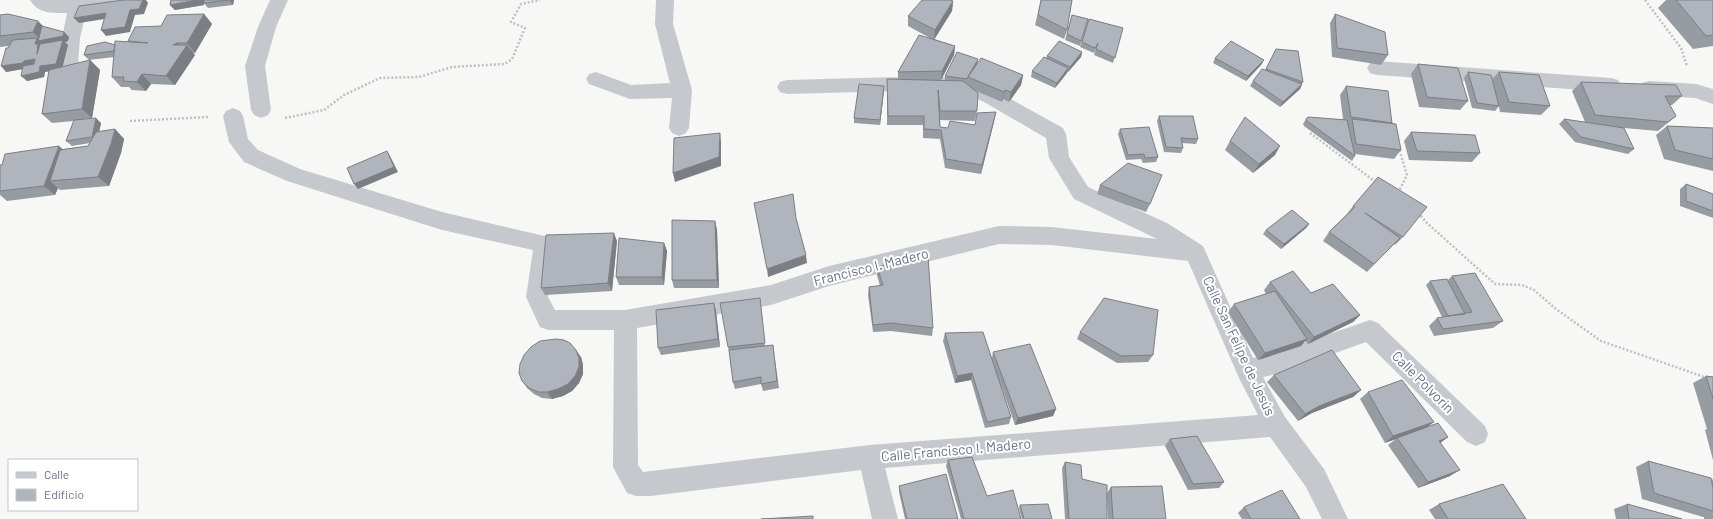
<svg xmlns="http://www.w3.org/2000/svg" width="1713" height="519" font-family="Barlow,sans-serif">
  <rect width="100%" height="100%" fill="#f7f8f5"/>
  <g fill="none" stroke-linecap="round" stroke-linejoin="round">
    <!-- path -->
    <path stroke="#bfc0c3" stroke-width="2.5" stroke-dasharray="2 2" stroke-linecap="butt" d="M1645,0L1681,48L1687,66
      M285,118L324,110L344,95L380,78L419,77L452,67L505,64L512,59L525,28L511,22L521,4L540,0
      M130,121L208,117
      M1310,133L1377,183
      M1398,193L1407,175L1399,149
      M1418,213L1428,224L1495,284L1522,285L1534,290L1556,309L1601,341L1713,380"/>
    <!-- street -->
    <path fill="#c5c8cc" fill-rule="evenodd" d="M30,0H136L133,5L127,6L86,12L80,38L77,76L74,81L67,83L60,81L57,76L62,38L67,13C53,13 38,14 30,0Z
      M270,0H288L276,27L265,66L271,110L268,115L261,118L254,115L251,110L245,66L258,27Z
      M656,0H674L673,24L692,90L689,128L686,133L679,136L672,133L669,128L672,98L630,99L589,84L586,79L589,74L596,72L631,85L670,83L655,24Z
      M1377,61L1611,78L1618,80L1621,85L1618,90L1611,92L1377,75L1370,73L1367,68L1370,63Z
      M936,76L973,81L998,92L1063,128L1066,134L1069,157L1088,187L1167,223L1203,246L1253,358L1277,352L1370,320L1378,323L1485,426L1488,434L1485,442L1476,446L1467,442L1366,342L1277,374L1263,377L1285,417L1324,469L1348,519H1322L1306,487L1270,437L885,468L898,519H872L861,470L651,496H636L627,493L613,467L614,330H548L540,327L526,297L533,250L442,230L287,181L244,162L229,142L223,116L226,111L233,108L240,111L243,116L248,139L258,150L300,169L442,212L553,238L556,244L548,297L555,310H625L771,285L829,266L999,226L1052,227L1157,239L1074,199L1049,158L1046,138L984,102L963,93L936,90L787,94L780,92L777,87L780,82L787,80ZM999,244L1052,245L1188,261L1239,378L1258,415L870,445L643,472L638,465L637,328L771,305L829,286Z
      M1649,81L1696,84L1713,89V104L1695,98L1649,95L1642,93L1639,88L1642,83Z"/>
  </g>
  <!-- wall -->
  <path fill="#979ca3" d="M171,0H234L233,5L208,8L204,3V5L175,10L170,5Z
    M1041,0L1067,30L1064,39L1035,25Z
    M1666,0H1713V46L1693,49L1658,8Z
    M953,1L952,11L934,39L955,46L954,55L941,80H945V76L977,64L1023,75L1021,85L1009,102L1003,99L1002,102L974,90L977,111L975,121L940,120V127L948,128L975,125L996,112L981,174L945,168L940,139L923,138V125H887V79H898V72L930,38L908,26V16Z
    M204,14L212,24L195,53H193L195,55L175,85L151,84L146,91L132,90L129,87H121L112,77L114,57L89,60L84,55L115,45L129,42L128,41L161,26Z
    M1335,14L1388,55L1381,65L1332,57L1330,23Z
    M0,15L64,32L69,37L68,41L65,42L68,45L62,67L90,60L100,70L92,118L83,119L101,123L99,132L115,129L124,139L121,153L109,186L60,190L58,188L55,195L7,201L0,195V191L64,149L88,146L90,143L72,146L66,141L74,121L52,123L42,114L49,71L45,72L44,77L27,81L23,69L6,72L8,48L9,46L0,47Z
    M1072,15L1088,19L1080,46L1065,40Z
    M1089,19L1123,28L1113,63L1094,55L1096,48L1094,53L1080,47Z
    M1276,49L1303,82L1300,89L1280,107L1250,86L1253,81L1265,70Z
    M1082,52L1081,57L1068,72H1067V73L1055,88L1031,77L1032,71L1046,58L1047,56Z
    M1215,58L1264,60L1261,65L1246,81L1213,63Z
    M1418,64L1468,101L1460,110L1419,107L1411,74Z
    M1468,72L1492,79L1499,72L1550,106L1541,115L1500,112L1499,106L1495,111L1472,108L1464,78Z
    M1581,82L1682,96L1672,105H1670L1676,116L1658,131L1624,128L1634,149L1628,154L1575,142L1559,124L1564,119L1585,122L1572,91Z
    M884,86L880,125L854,123V118Z
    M1346,86L1392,123V124L1401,150L1394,159L1355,154V156L1352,161L1304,126L1303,124L1306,119H1343L1340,95Z
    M1159,116L1198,139L1196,144L1182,143L1183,148L1181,153L1164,152L1157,121Z
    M1667,126L1713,128V171L1664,159L1656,135Z
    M1120,129L1158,157L1156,162L1143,163L1141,159L1126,160L1118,134Z
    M1411,132L1480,153L1472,162L1409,160L1404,141Z
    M1230,141L1275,155L1253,173L1225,150Z
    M1686,184L1713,194V218L1680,206V189Z
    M1100,185L1150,204L1146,212L1097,194Z
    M1353,206L1403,237L1395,245L1394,244L1367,272L1323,241L1329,232L1347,214Z
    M715,221L717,230L719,288H674L672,280Z
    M1309,224L1306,228L1281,249L1263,234L1266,230Z
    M617,241L612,291L545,295L541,288Z
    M664,243L667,251L664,285H619L616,277Z
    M877,267L933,328L932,336L891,331L873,332L868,295L869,287L880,286L877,275Z
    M1452,276L1503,321L1493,328L1434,336L1429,326L1437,318L1442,317L1426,285L1430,281L1448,280Z
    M1270,282L1311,293L1360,315L1353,322L1308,344L1305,341L1301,346L1258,360L1228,312L1234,304L1266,294L1264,290Z
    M714,303L716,311L720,347L661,355L658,348Z
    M761,306L765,346L773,345L779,388L763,391L761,384L735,389L733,382L729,352L728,347Z
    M1080,332L1153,355L1148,362L1117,363L1077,339Z
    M945,333L992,358L993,352L1056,409L1053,416L1015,425L999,379L1011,417L1009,424L985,428L971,380L955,383L943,341Z
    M581,357L583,365V374L579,383L572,391L563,396L552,399L542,398L534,394L527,388L522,381Z
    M1274,375L1361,390L1353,397L1312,413L1298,421L1267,382Z
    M1706,376L1713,377V460L1705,430L1707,429L1693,383Z
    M1368,392L1434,422L1426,428L1448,437L1440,443L1450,476L1418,488L1388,445L1397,438H1399L1385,443L1360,399Z
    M1170,439L1224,482L1219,488L1188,490L1165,446Z
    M948,460L987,496L1021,519H961L946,466Z
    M1648,461L1712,480L1713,479V519H1704V517H1703L1642,499L1636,467Z
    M1065,462L1082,479L1107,493L1111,487L1166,519H1108L1107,497V519H1065L1062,468Z
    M899,486L958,519H905L899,492Z
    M1439,504L1526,519H1435L1429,510Z
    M1627,504L1682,519H1616L1614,509Z
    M1020,505L1052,519H1022L1019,508Z
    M1244,507L1300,519H1242L1238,513Z"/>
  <!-- shaded-wall -->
  <path fill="#7b7f84" d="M143,0H146L148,3L144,14L135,15L130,32L106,36L101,30L130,10Z
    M197,0H205L204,5L175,10L170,5Z
    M229,0H234L233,5Z
    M953,1L952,11L934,40L935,30Z
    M106,13L111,18L79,23L74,18Z
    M204,14L212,24L195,53L187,43Z
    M38,21L48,31L64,32L69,37L68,41L65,42L68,45L62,69L45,72L44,77L27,81L21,76L39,72L35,44L37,38L40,41L41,40L33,32Z
    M177,43L183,51L187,45L195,55L175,85L166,76L173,45Z
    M955,46L954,55L941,80L942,71Z
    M1082,52L1081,57L1068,72L1070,67Z
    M35,59L40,65L29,68L6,72L1,66L24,61Z
    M978,59L977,64L968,77Z
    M90,60L100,70L92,118L82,109Z
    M1264,60L1261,65L1246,81L1248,76Z
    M1068,68L1067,73L1055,88L1057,83Z
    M142,74L151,84L146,91L137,82Z
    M1023,75L1021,85L1009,102L1011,92Z
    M1302,84L1300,89L1280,107L1283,102Z
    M884,86V91L880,125V120Z
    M1005,90L1003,99L1002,102L1004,92Z
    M996,112L994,122L981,174L982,165Z
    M96,118L101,123L97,142L92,137Z
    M115,129L124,139L121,153L109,186L98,177Z
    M720,133L721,142V166L675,182L673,173Z
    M59,146L70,155L50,181L58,188L55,195L44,186Z
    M1280,146L1275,155L1253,173L1259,164Z
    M387,151L390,156L398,172L358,189L354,184Z
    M715,221L717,230L719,288L717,280Z
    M1309,224L1306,228L1281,249L1284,244Z
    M614,233L617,241L612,291L608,283Z
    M664,243L667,251L664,285L662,277Z
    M806,255L807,263L768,277L767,269Z
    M714,303L716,311L720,347L718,339Z
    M1360,315L1353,322L1308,344L1314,337Z
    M1307,339L1301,346L1258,360L1265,353Z
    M576,350L581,357L583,365V374L579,383L572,391L563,396L552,399L547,392Z
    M972,373L971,380L955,383L957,376Z
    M1361,390L1353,397L1312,413L1298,421L1305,414L1319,406Z
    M1056,409L1053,416L1015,425L1018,418Z
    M1434,422L1425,428L1385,443L1393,436Z
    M1448,437L1439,444V441Z
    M1460,470L1450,476L1418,488L1428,482Z"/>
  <!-- building -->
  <path fill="#b0b5bd" stroke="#7b7f84" d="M124,0H143L139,9L130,10L125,27L101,30L106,13L74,18L79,6Z
    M171,0H197L170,5Z
    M204,0H229L204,3Z
    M922,0H950L953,1L935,30L908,16Z
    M1041,0H1072L1067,30L1038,15Z
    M1676,0H1713V35L1706,36Z
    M8,14L38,21L33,32L0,36V15Z
    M204,14L187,43H177L173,45H187L166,76L142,74L137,82L123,81L124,77H112L115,41L148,43L128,41L135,27L161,26L167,15Z
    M1335,14L1385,32L1388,55L1337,48Z
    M1072,15L1088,19L1081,41L1067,34Z
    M1089,19L1123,28L1115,58L1096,49L1098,43L1095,48L1082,42Z
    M42,26L64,32L63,36L38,41Z
    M919,35L955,46L942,71L898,72Z
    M37,38L35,44H38L37,54L40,44L63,40L56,64L40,66L39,72L21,76L23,66L34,64L35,59L24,61L23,63L1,66L6,48H8L13,40Z
    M1059,41L1082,52L1070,67L1047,56Z
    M1231,41L1264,60L1248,76L1215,58Z
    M105,42L115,45L114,51L84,55L87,46Z
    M1276,49L1298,51L1303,82L1266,69Z
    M957,52L978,59L968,77L967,79L945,76Z
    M1044,57L1068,68L1057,83L1032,71Z
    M981,58L1023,75L1011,92L1005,90L1004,92L968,77Z
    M90,60L82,109L42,114L49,70Z
    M1418,64L1458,68L1468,101L1427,97Z
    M1262,69L1302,84L1283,102L1253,81Z
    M1468,72L1491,75L1499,106L1477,103Z
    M1499,72L1539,75L1550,106L1509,102Z
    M887,79L963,81L978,93L977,111H940L938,90L940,127L948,128L950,121L975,125L977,113L996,112L982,165L946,159L941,130L924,129V116H888Z
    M1581,82L1676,85L1682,96H1665L1676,116L1668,122L1595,115Z
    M859,84L884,86L880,120L854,118Z
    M1346,86L1388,91L1392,123L1351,117Z
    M1159,116H1193L1198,139L1181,138L1183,148L1166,147Z
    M1245,117L1280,146L1259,164L1230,141Z
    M1308,117L1347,120L1355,156L1307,121L1306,119Z
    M96,118L92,137L66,141L74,120Z
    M1352,119L1396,124L1401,150L1356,144Z
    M1564,119L1624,128L1634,149L1581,137Z
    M1667,126L1713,128V159L1675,150Z
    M1149,127L1158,157L1145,158L1144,154L1128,155L1120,129Z
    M115,129L111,144L98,177L50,181L60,150L88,146L96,132Z
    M1411,132L1475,135L1480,153L1417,151Z
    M720,133L719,157L673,173L674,138Z
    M59,146L44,186L0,191V165H2L5,154Z
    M387,151L394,167L354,184L347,168Z
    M1128,163L1162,175L1150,204L1100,185Z
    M1378,177L1427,207L1403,237L1365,213L1400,238L1374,264L1329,232L1355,207L1353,206Z
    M1686,184L1713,194V211L1686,201Z
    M793,194L796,218L806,255L767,269L754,203Z
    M1292,210L1309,224L1284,244L1266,230Z
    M672,220L715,221L717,280H672Z
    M614,233L608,283L541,288L546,235Z
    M619,238L664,243L662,277H616Z
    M928,256L933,328L891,323L873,325L869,287L883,285L877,267Z
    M1293,271L1311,293L1333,284L1360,315L1314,337L1270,282Z
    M1475,273L1503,321L1443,329L1437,318L1472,312L1452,276Z
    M1447,279L1465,314L1448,316L1430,281Z
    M1275,291L1307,339L1265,353L1234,304Z
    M760,298L765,343L728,347L720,303Z
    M1104,298L1158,310L1153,355L1121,356L1080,332Z
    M714,303L718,339L658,348L656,310Z
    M983,332L1011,417L987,422L972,373L957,376L945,333Z
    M556,339L564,340L570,343L576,350L579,358V367L575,376L568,384L558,389L547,392H538L529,388L522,381L519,373L520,364L524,355L531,347L540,341Z
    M1030,344L1056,409L1018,418L993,352Z
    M773,345L777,381L761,384V377L733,382L729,350Z
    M1332,350L1361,390L1319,406L1305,414L1274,375Z
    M1706,376L1713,377V399Z
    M1402,380L1434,422L1393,436L1368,392Z
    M1438,423L1448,437L1439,441L1460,470L1428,482L1397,438Z
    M1197,436L1224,482L1193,484L1170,439Z
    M972,457L987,496L1013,490L1021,519H964L948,460Z
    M1648,461L1711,478L1713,488V511L1654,493Z
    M1065,462L1081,465L1082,479L1107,485V519H1069Z
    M946,474L958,519H907L899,486Z
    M1503,484L1526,519H1448L1439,504Z
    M1162,486L1166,519H1113L1111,487Z
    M1282,490L1300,519H1251L1244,507Z
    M1048,504L1052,519H1024L1020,505Z
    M1627,504L1682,519H1629Z
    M813,516V519H761Z"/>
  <g text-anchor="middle" stroke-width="4" stroke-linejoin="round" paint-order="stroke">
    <!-- street labels -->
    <g font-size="14" fill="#667186" stroke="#fff">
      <text transform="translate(871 267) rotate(-14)" y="5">Francisco I. Madero</text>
      <text transform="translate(1239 346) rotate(65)" y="5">Calle San Felipe de Jesús</text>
      <text transform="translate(1423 382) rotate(45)" y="5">Calle Polvorín</text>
      <text transform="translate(956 450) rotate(-5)" y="5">Calle Francisco I. Madero</text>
    </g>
  </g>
  <!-- legend -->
  <rect x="8" y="459" width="130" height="52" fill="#ffffff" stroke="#c2c6cf"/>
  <rect x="16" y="472" width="20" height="6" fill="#c5c8cc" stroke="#c2c6cf"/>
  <text x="44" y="479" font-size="12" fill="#667186">Calle</text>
  <rect x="16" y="489" width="20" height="12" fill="#b0b5bd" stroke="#c2c6cf"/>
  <text x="44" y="499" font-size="12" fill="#667186">Edificio</text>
</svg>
